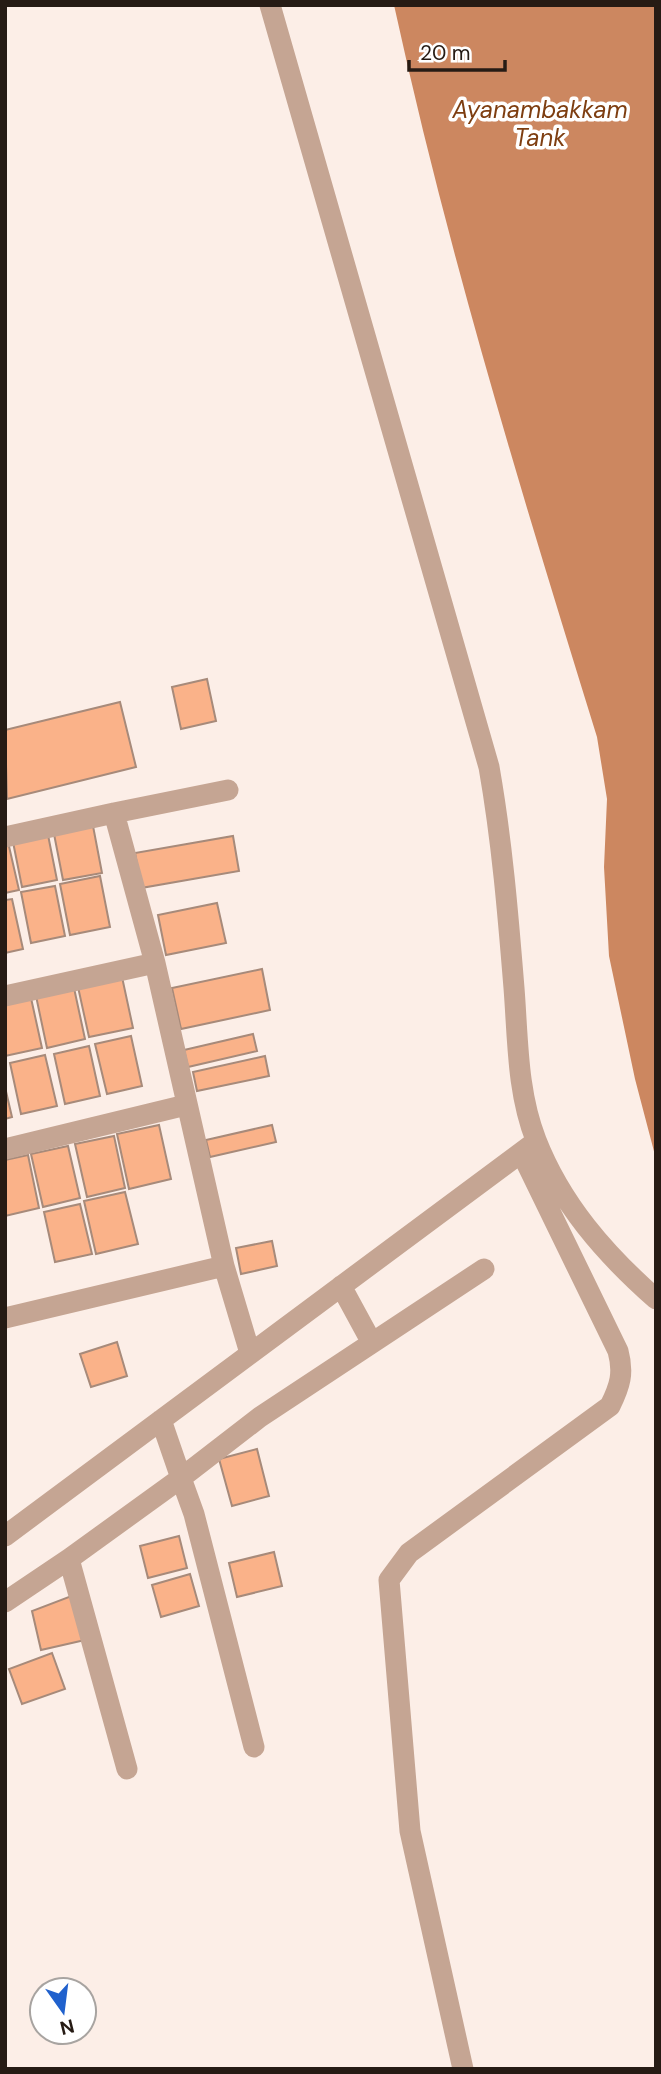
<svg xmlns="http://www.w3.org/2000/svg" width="661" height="2074" font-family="'DM Sans',sans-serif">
  <rect width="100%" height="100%" fill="#fceee7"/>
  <!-- water -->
  <path fill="#cc8760" d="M394,5H656V1159L635,1079L609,956L604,867L607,799L597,737C522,495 448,253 394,5Z"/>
  <!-- building -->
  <path fill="#fab289" stroke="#a78a7a" stroke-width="2" d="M207,679L216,721L181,729L172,687Z
    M120,702L136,767L7,799L5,730Z
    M93,826L102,873L63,880L54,834Z
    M48,835L57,880L22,887L13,842Z
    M233,836L239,871L141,888L135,853Z
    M8,842L19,890L5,893V843Z
    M100,876L110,927L70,935L60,884Z
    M55,886L65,936L31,943L21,892Z
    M12,899L23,949L5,953V900Z
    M217,903L226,943L166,955L158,915Z
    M262,969L270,1010L181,1029L172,988Z
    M122,977L133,1028L89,1037L78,987Z
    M74,988L85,1039L47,1048L36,996Z
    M31,998L42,1048L5,1056V1003Z
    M253,1034L257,1051L188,1067L184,1050Z
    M131,1036L142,1086L107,1094L95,1044Z
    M89,1046L100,1096L65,1104L54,1054Z
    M45,1055L57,1106L21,1114L10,1063Z
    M265,1056L269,1076L197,1091L193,1072Z
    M5,1087L12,1117L5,1119Z
    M159,1125L171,1179L129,1189L117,1134Z
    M272,1125L276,1142L210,1157L206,1140Z
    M114,1136L125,1188L87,1197L75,1144Z
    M68,1146L80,1198L43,1207L31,1154Z
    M28,1155L39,1208L5,1216V1160Z
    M125,1192L138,1244L96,1254L84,1201Z
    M80,1204L92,1254L55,1262L44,1212Z
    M272,1241L277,1266L241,1274L236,1248Z
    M117,1342L127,1376L91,1387L80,1354Z
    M257,1449L269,1496L232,1506L219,1459Z
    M179,1536L187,1568L148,1578L140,1546Z
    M274,1552L282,1586L237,1597L229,1563Z
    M190,1574L199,1606L161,1617L152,1585Z
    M74,1595L85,1640L41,1650L32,1611Z
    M52,1653L65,1689L22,1704L9,1669Z"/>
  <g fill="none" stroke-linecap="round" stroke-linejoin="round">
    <!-- minor -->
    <path stroke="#c5a593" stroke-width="21" d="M270,5L489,767C502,841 508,914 514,988C518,1039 517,1092 536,1140C561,1204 605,1254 656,1299
      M5,837L114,813
      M5,996L155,963
      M5,1149L186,1105
      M224,1266L155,963L114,813L228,790
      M341,1286L372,1343
      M5,1318L224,1266L250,1353
      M161,1420L181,1478L260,1417L484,1269
      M5,1536L530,1146
      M5,1602L69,1559
      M127,1769L69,1559L181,1478L194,1514L254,1747
      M463,2069L410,1831L389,1580L409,1553L610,1406C620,1386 624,1373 618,1351L522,1154"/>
  </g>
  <g text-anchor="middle" stroke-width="7" stroke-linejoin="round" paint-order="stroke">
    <!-- water labels -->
    <g font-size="24" font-style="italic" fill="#7e3e11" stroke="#fff">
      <text x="540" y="118">Ayanambakkam<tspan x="540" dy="28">Tank</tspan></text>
    </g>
  </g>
  <!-- border -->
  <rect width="661" height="2074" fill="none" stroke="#261b14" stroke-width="14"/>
  <!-- north arrow -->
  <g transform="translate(63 2011) rotate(166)"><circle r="33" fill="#ffffff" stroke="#a8a4a1" stroke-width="2"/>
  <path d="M0-5L12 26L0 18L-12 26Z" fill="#2061cd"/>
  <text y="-10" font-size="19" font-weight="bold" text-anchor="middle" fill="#261b14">N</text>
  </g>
  <!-- scale -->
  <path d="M409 60v10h96v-10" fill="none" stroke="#261b14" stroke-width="3.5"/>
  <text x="420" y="60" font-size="21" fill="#261b14" stroke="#ffffff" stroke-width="5" paint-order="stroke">20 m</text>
</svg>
